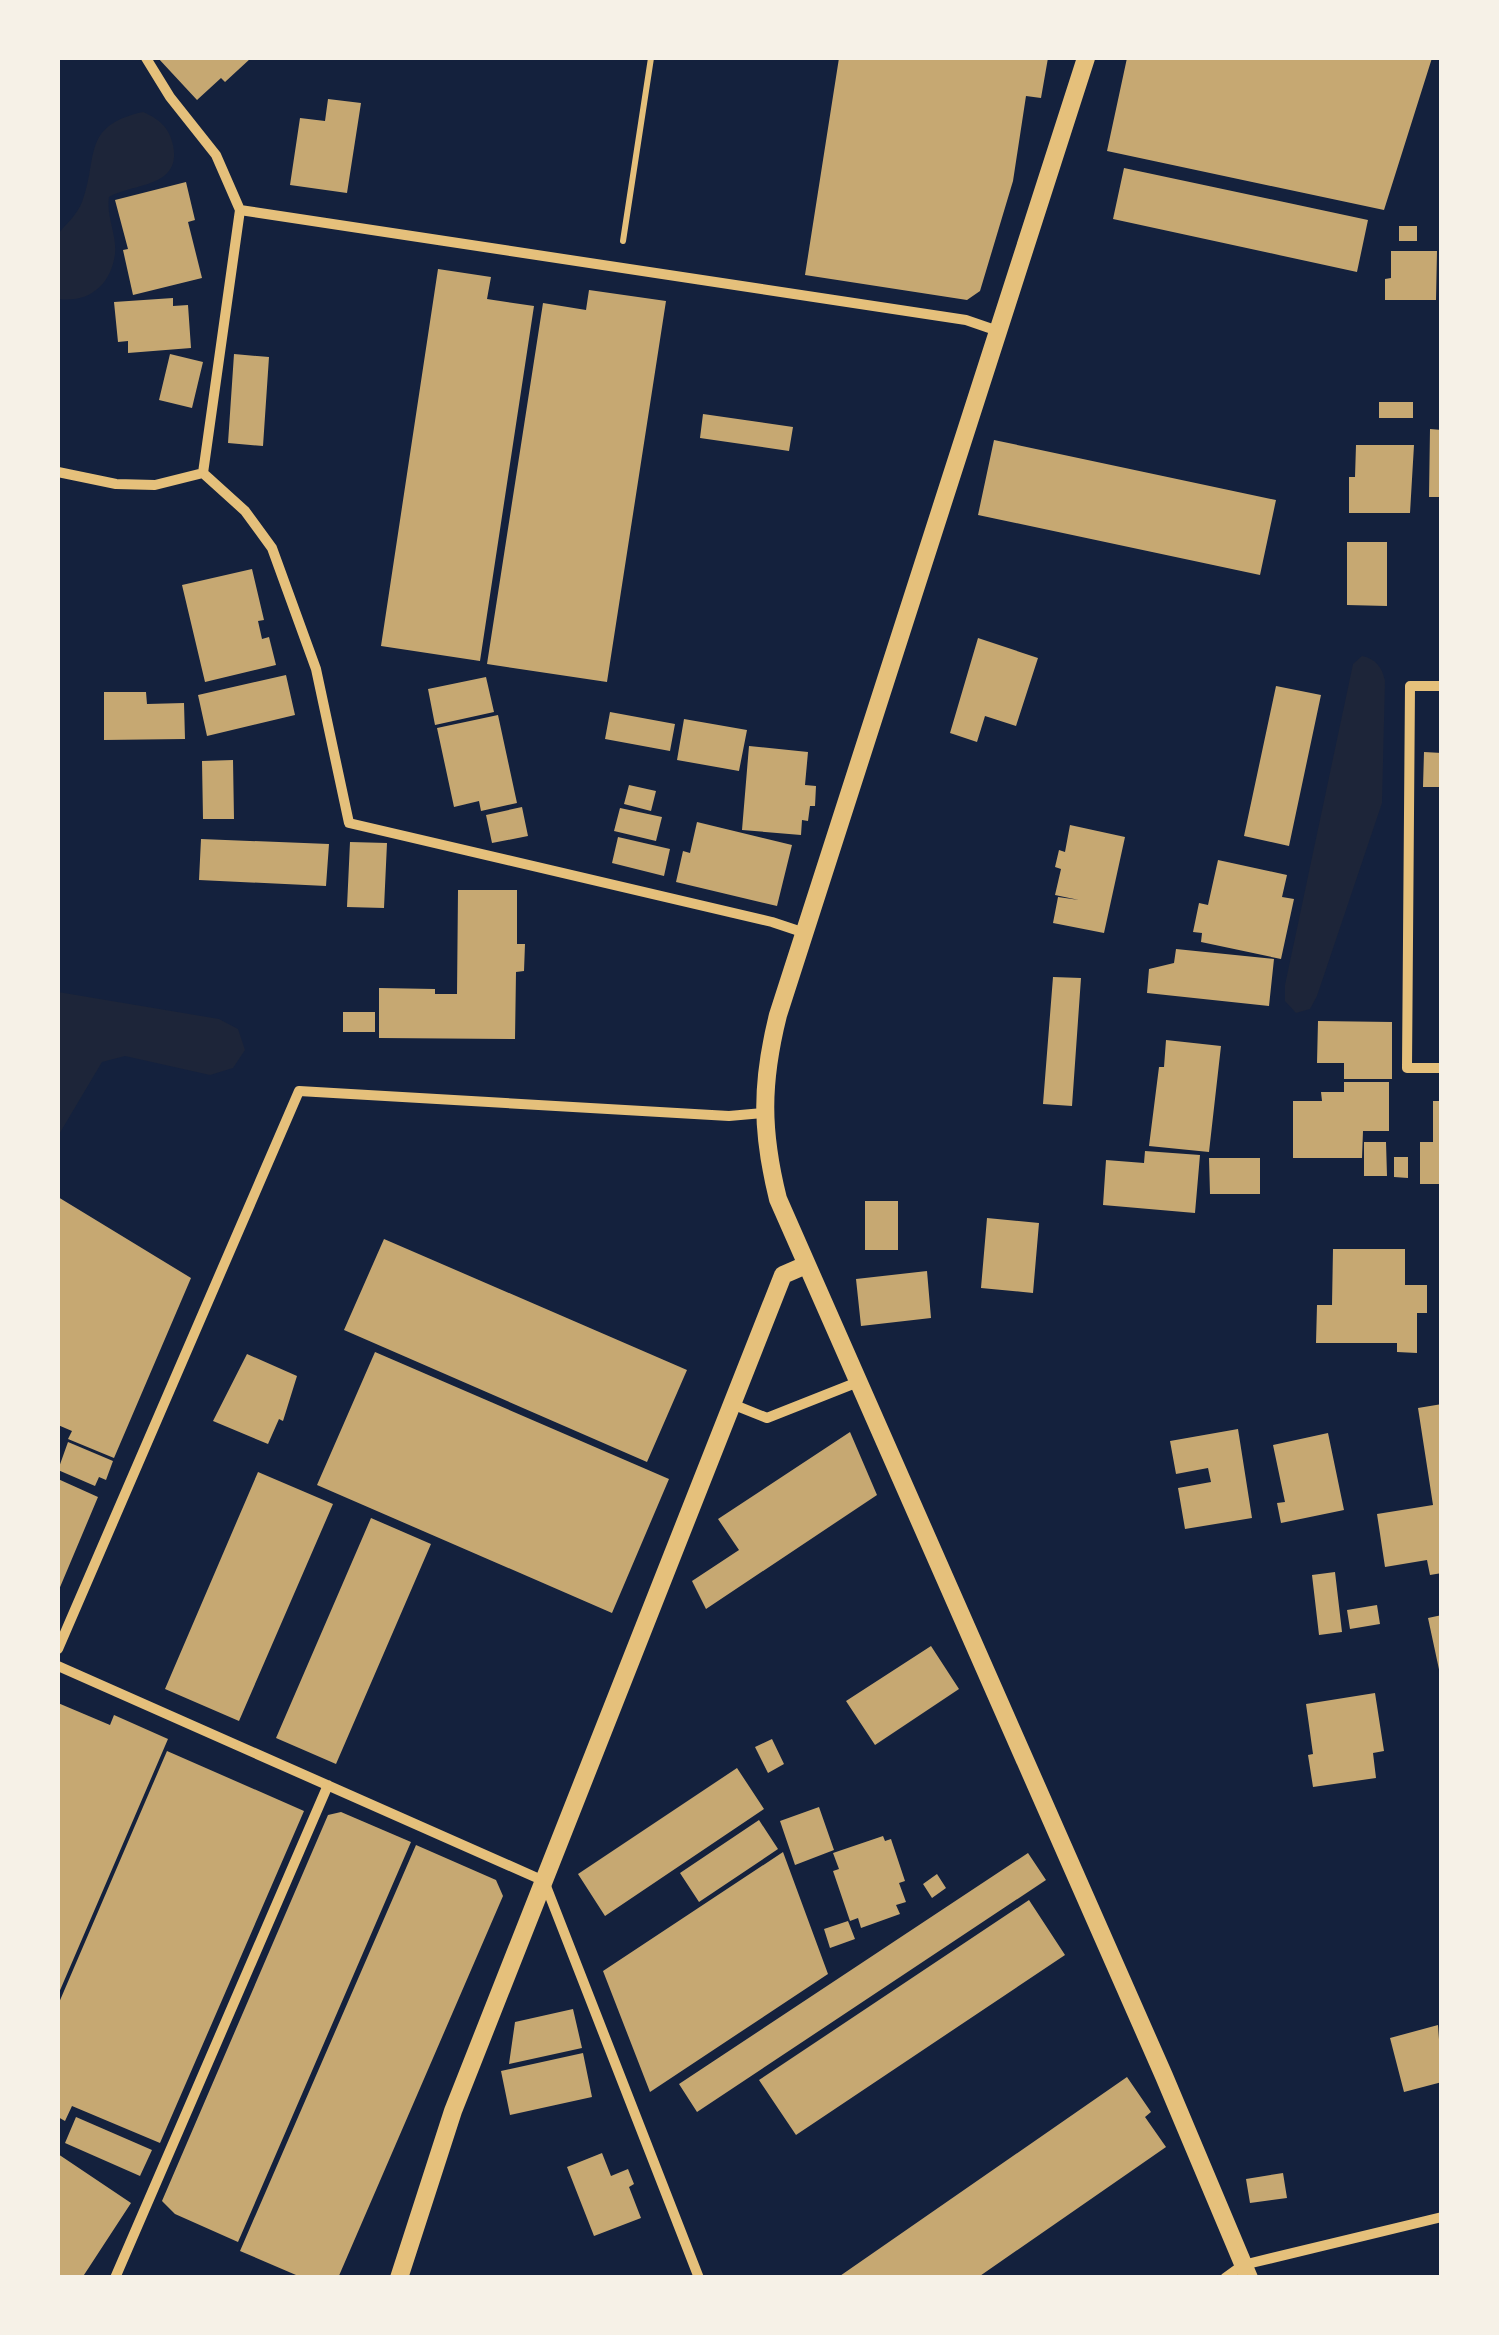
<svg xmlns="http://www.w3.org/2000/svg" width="1499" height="2335" font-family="'Nunito Sans',sans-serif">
  <rect width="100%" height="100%" fill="#14213d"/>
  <!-- green -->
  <path fill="#1d2539" d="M143,112C159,119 169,127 173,145C182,188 133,183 109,197C106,217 117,234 115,254C111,285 89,303 59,299L58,234C66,224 77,215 82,202C99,158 80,126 143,112Z
    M1362,656C1376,659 1382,667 1385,681L1382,803L1317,996L1310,1009L1296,1013L1285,1001V985L1353,664Z
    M58,992L219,1019L238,1029L245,1050L233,1068L210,1075L125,1056L102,1062L58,1136Z"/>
  <!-- building -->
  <path fill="#c6a872" d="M158,58H251L225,82L221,78L197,100Z
    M839,58H1048L1041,98L1026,96L1013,181L980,291L967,300L805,275Z
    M1127,58H1432L1384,210L1107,151Z
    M328,99L361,103L347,193L290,185L300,118L325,121Z
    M1124,168L1368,220L1357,272L1113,219Z
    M186,182L195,220L188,222L202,278L133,295L123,250L128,249L115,200Z
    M1399,226H1417V241H1399Z
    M1391,251H1437L1436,300H1385V279L1391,278Z
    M438,269L491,277L487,299L534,306L480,661L381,646Z
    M589,290L666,301L607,682L487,664L543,303L586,310Z
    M173,298V306L188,305L191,348L128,353V341L118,342L114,302Z
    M170,354L203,362L192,408L159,400Z
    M234,354L269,357L263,446L228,443Z
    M1379,402H1413V418H1379Z
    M703,414L793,427L789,451L700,438Z
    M1430,429L1442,430V497H1429Z
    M994,440L1276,500L1260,575L978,515Z
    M1356,445H1414L1410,513H1349V477H1355Z
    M1347,542H1387V606L1347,605Z
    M252,569L264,620L258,621L262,639L269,637L276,665L205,682L182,585Z
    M978,638L1038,658L1016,726L985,716L977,742L950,733Z
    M286,675L295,715L207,736L198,695Z
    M486,677L494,712L435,725L428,689Z
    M1276,686L1321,695L1289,846L1244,836Z
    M104,692H146L147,704L184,703L185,739L104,740Z
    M610,712L675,724L670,751L605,739Z
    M498,715L517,803L481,811L479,801L454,807L437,728Z
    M684,719L747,730L739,771L677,760Z
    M749,746L808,752L805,785L816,786L815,806H810L808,821L802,820L801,835L742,830Z
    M1424,752L1442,753V787H1423Z
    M233,760L234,819H203L202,761Z
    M629,785L656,791L651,811L624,804Z
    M522,807L528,836L492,843L486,815Z
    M620,808L662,817L656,841L614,831Z
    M697,822L792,845L777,906L676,882L683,851L690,853Z
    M1070,825L1125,837L1104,933L1053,923L1058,897L1079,900L1055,895L1061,869L1055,867L1059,850L1065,852Z
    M618,837L670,849L664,876L612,863Z
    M201,839L329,844L326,886L199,880Z
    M350,842L387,843L384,908L347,907Z
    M1218,860L1287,875L1282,897L1294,899L1281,959L1201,942L1202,933L1193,932L1199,903L1208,905Z
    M458,890H517V944H525L524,971L516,972L515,1039L379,1038V988L435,989V994H457Z
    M1176,949L1274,959L1269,1006L1147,993L1149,969L1174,963Z
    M1053,977L1081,978L1072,1106L1043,1104Z
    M343,1012H375V1032H343Z
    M1318,1021L1392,1022V1079H1344V1063H1317Z
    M1166,1040L1221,1046L1209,1152L1149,1146L1159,1067H1164Z
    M1344,1082H1389V1131H1363L1362,1158H1293V1101H1322L1321,1092H1344Z
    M1433,1101H1442V1184H1420V1142H1433Z
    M1364,1142H1386L1387,1176H1364Z
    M1145,1151L1200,1155L1195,1213L1103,1205L1106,1160L1144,1163Z
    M1394,1157H1408V1178L1394,1177Z
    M1209,1158H1260V1194H1210Z
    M58,1197L191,1278L114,1458L68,1439L72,1431L58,1425Z
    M865,1201H898V1250H865Z
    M987,1218L1039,1223L1033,1293L981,1288Z
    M384,1239L687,1370L647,1462L344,1330Z
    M1333,1249H1405V1285H1427V1313H1417V1353L1397,1352V1343H1316L1317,1305H1332Z
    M927,1271L931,1318L861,1326L856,1279Z
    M375,1352L669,1479L612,1613L317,1485Z
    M247,1354L297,1376L283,1421L279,1419L268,1444L213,1421Z
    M1442,1404V1573L1430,1575L1427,1560L1385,1567L1377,1514L1433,1505L1418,1408Z
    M1238,1429L1252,1518L1185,1529L1178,1488L1211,1482L1208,1468L1176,1474L1170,1441Z
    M850,1432L877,1495L706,1609L692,1581L739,1550L718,1519Z
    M1328,1433L1344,1510L1281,1523L1277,1503L1285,1502L1273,1445Z
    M68,1442L113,1461L106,1480L99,1477L95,1486L58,1470Z
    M258,1472L333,1504L239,1721L165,1689Z
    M58,1479L98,1497L58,1592Z
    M371,1518L431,1544L336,1764L276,1738Z
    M1335,1572L1342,1632L1319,1635L1312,1575Z
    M1377,1605L1380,1624L1350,1629L1347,1610Z
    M1442,1615V1674H1440L1428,1618Z
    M931,1646L959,1689L875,1745L846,1701Z
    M1375,1693L1384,1751L1373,1753L1376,1778L1313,1787L1308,1755L1313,1754L1306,1704Z
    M58,1703L110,1725L114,1715L168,1739L58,1995Z
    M772,1739L784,1764L768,1773L755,1747Z
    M167,1751L304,1811L160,2143L72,2106L65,2121L58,2117V2005Z
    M737,1768L764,1809L605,1916L578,1874Z
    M819,1807L834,1850L795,1865L780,1821Z
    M341,1812L411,1842L238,2242L175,2214L162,2201L328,1815Z
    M759,1820L778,1849L699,1902L680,1873Z
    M883,1836L885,1841L891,1839L905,1881L899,1883L906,1902L896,1905L900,1914L861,1928L858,1918L850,1921L833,1871L839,1869L833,1853Z
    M416,1845L496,1880L503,1896L338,2278H303L240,2251Z
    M783,1852L828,1974L650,2092L603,1971Z
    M1028,1853L1046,1880L697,2112L679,2084Z
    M937,1874L946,1888L932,1898L923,1884Z
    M1029,1900L1065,1955L796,2135L759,2080Z
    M848,1921L855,1939L830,1948L824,1929Z
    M573,2009L582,2048L509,2064L515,2022Z
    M1438,2025L1442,2082L1404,2092L1390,2038Z
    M583,2053L592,2097L510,2115L501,2071Z
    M1127,2077L1151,2112L1145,2117L1166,2147L977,2278H837Z
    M76,2117L152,2150L140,2176L65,2143Z
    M602,2153L611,2176L628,2169L634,2184L629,2187L641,2218L594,2236L567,2167Z
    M58,2154L131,2203L82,2278H58Z
    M1283,2173L1287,2198L1250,2203L1246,2179Z"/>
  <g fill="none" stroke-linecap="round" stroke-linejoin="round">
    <!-- path -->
    <path stroke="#e5c07b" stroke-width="6" d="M623,241L651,58"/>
    <!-- minor -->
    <path stroke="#e5c07b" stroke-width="10" d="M146,58L170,97L216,155L240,210
      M58,472L116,484L155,485L203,473
      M1442,686H1410L1407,1068H1442
      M805,933L772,922L349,823L316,669L272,548L245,511L203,473L240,210L966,320L998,331
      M732,1404L767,1418L858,1382
      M58,1649L299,1091L729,1116L763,1113
      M58,1666L544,1881L699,2278
      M115,2278L328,1785
      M1225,2278L1243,2265L1442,2217"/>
    <!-- tertiary -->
    <path stroke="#e5c07b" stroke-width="18" d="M1086,58L778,1015C761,1083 761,1131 778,1199L1164,2076L1249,2278
      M399,2278L453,2111L783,1275L806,1265"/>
  </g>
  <!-- border -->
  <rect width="1499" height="2335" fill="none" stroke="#f6f1e7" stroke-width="120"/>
</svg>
